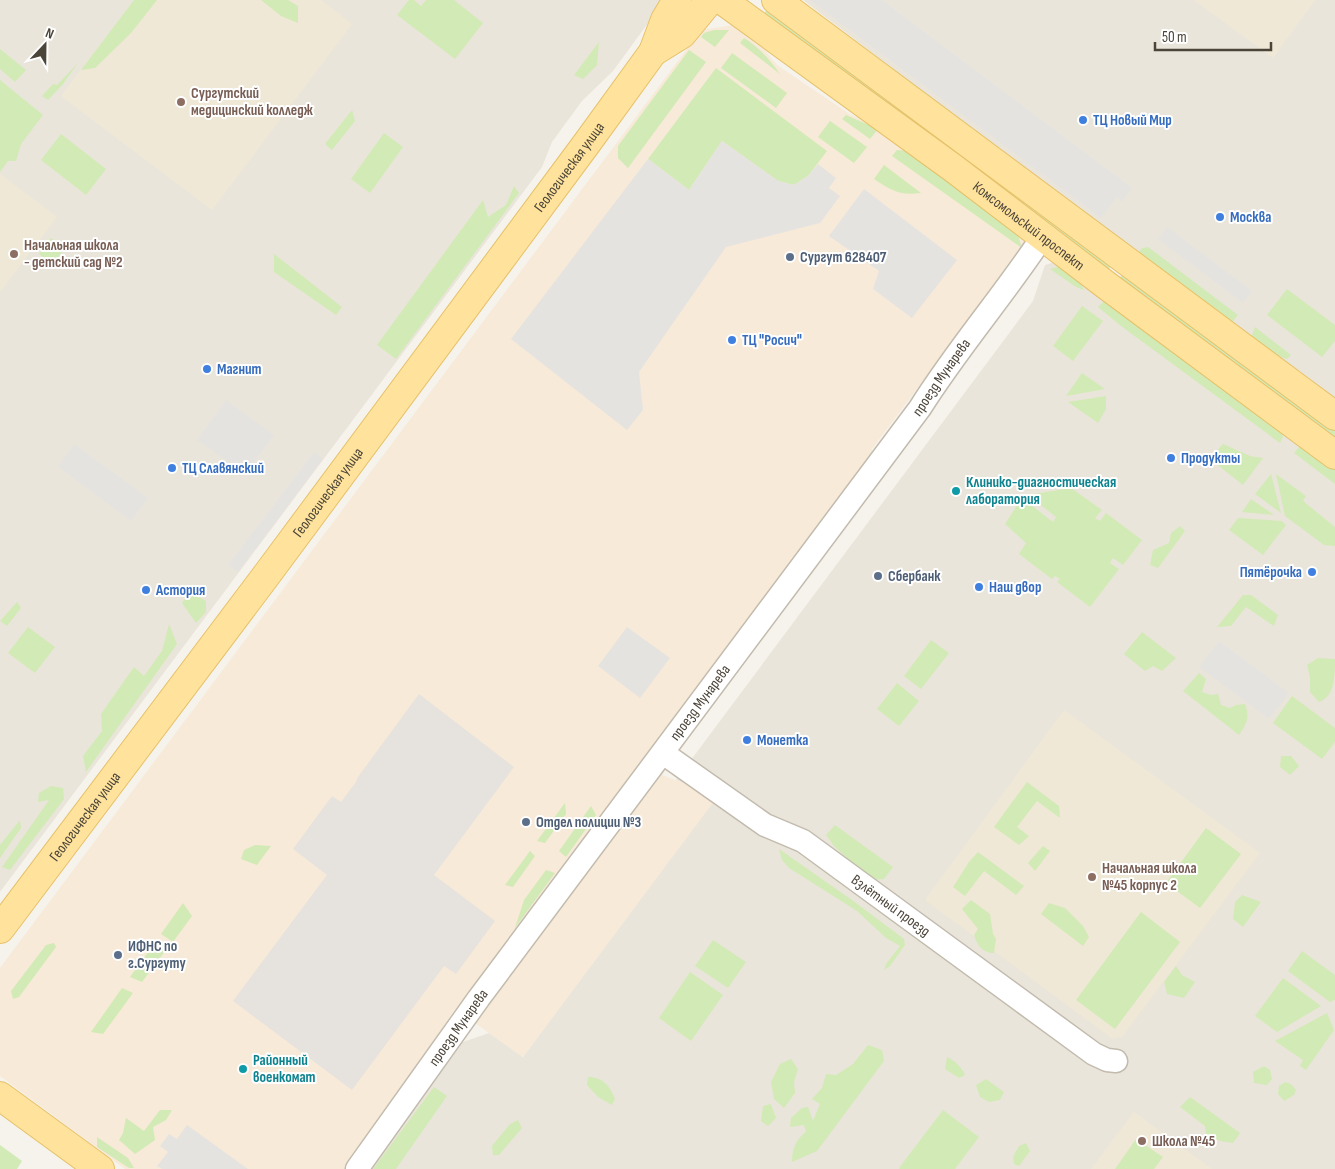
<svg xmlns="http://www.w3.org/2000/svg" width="1335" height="1169" font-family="'Sofia Sans Condensed',sans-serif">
  <rect width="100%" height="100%" fill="#f6f3ec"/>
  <!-- residential -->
  <path fill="#eae5da" d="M0,0H662V4L613,71L582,101L552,142L542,167L0,892Z
    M803,0H1335V398L1300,371L1264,354L905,84L895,70Z
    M1055,262L1335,464V1169H370L463,1042L489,1033L523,1057L714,800L699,789L676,780L1033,301L1045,265Z"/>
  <!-- commercial -->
  <path fill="#f7ead8" d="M734,25L759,43L777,65L851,115L876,123L1025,239L1022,248L872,449L870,490L662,775L699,789L715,800L523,1057L455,1009L348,1169H125L0,1076V968L701,30Z"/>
  <!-- industrial -->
  <path fill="#e6e2dd" d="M419,694L514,767L434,875L495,921L456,974L444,966L352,1090L233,1001L327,875L293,849L332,796L341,802L356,782L358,777Z"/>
  <!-- education -->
  <path fill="#efe8d6" d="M134,0H321L352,24L212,210L61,96Z
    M1194,0H1315L1273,58Z
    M0,174L57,217L0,292Z
    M1064,710L1260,853L1122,1037L1113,1039L925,900Z
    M1134,1112L1212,1169H1091Z"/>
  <!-- green -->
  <path fill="#d2eab5" d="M134,0H157L131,33L95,68L81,70Z
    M261,0H288L298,6V23L281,16Z
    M409,0H414L421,6L426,0H454L483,23L455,59L397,15Z
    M767,9L1112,265L1108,270L764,14Z
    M714,30H729L715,47L701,37L704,33Z
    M744,38C759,47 770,60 780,74L740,43Z
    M599,42L597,65L583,79L574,75Z
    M0,49L26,70L15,82L0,69Z
    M689,50L706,62L628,168L618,158V146Z
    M732,53L787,93L776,108L721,68Z
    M78,63L63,84L48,100L42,96L53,84L57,85Z
    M716,68L827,151L808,176L794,185L778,181L722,141L689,190L648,159Z
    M0,80L43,115L21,144L16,161H8L0,172Z
    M352,110L355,121L332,150L325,144Z
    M846,115L878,129L870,139L842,119Z
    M830,121L867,147L854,163L818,137Z
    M384,133L403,147L370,193L351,179Z
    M61,134L106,169L86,195L41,160Z
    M897,150L909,151L1016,229L1022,248L892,156Z
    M884,165L921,193C899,196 891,190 874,179Z
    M514,186L519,193L396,359L377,345L483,200L488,217L506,205Z
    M51,238L65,248L53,264L39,254Z
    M1148,247L1238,315L1233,321L1224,322L1136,256L1142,248Z
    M274,254L342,307L336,315L274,272Z
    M1061,266L1077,277L1084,290L1076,287L1050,269Z
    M1123,273L1335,431V440L1119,279Z
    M1287,289L1335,325V341L1322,357L1267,315Z
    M1107,298L1281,427L1283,437L1280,443L1121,326L1098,307Z
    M1082,306L1103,321L1073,361L1053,346Z
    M1255,327L1291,355L1287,359L1264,351L1252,341V335Z
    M1082,373L1105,389L1066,396Z
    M1106,396V409L1098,423L1068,402Z
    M1223,444L1250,456L1263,458L1243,485L1210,459Z
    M1308,446L1335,466V484L1294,453L1299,447Z
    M1271,474L1281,513L1255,494Z
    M1276,474L1306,496L1303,501L1335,527V546L1324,545L1285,516Z
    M1071,488L1102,510L1095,518L1100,521L1106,513L1142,540L1123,565L1113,558L1110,563L1119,569L1090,607L1057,582L1060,579L1055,576L1052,579L1019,554L1026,543L1005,524L1022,498L1053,522L1056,517L1028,495Z
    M1251,499L1274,515L1242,512Z
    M1238,518L1282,521L1286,525L1263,555L1229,530Z
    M1180,526L1185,531L1158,568L1150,565L1153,550L1169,543L1171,533Z
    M190,592L206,601V612L196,623L182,603Z
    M1243,595H1251L1278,615L1274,626L1246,607L1231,626L1217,627Z
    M17,602L21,608L7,626L0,621Z
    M169,624L177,644L86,772L83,756L102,731L101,714L134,667L144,676L162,651Z
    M28,627L55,647L35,673L8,653Z
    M1142,632L1176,658L1162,671L1153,666L1145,671L1124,654Z
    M931,640L949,653L921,689L904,676Z
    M1318,658L1335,659C1335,675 1335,697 1319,702L1310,692V678L1307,665Z
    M1199,673L1206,679L1202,692L1211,695L1218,694L1221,705L1230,708L1236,705L1245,704C1250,717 1247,724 1239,735L1183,691Z
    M897,683L919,701L899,726L877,709Z
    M1292,696L1335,728V742L1322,759L1273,723Z
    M1281,756H1291L1299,766L1290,775L1280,767Z
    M1027,782L1059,806L1060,818L1037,801L1017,827L1029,836L1019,845L994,827Z
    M51,786L63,788L64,799L10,870L2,867L49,800L38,802L39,793Z
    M565,803L566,814L545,843L537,841Z
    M591,806L596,815L566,857L559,851Z
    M20,820L21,828L0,858V845Z
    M835,825L893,867L884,879L871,880L834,846L826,835Z
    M1206,828L1241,854L1200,908L1166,883Z
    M255,845L271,846L257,865L241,859L244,850Z
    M1043,846L1050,851L1035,871L1028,863Z
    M779,849L852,900L904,939L905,945L890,966L884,970L886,964L900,946L886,938L857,911L789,868L782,860Z
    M530,851L535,856L513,887L505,885Z
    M978,852L1024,886L1016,895L984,871L965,896L953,887L969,862Z
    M546,870L555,873L515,928L524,900Z
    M1242,895L1261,902L1243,927L1233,919L1235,902Z
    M971,900L990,914L993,934L996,939L994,953C982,953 977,945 974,935L978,929L962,909Z
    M183,903L192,916L173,942L161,934Z
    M1049,903L1065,908L1083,926L1089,937L1083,946L1041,914Z
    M1141,912L1180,942L1115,1029L1076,1000Z
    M713,940L746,962L728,988L695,966Z
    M156,941L168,947L142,982L130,977Z
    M54,943L56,947L19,997L13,999L11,991L46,945Z
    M1302,951L1335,975V1000L1330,1002L1288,971Z
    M1176,966L1182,975L1195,982L1184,998L1167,994L1164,982Z
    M690,972L723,995L691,1041L659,1018Z
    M1283,978L1321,1006L1277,1032L1255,1016Z
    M122,988L133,993L103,1034L91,1032Z
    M1327,1013L1334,1030L1306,1070L1300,1066L1303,1060L1275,1041Z
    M868,1045L882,1050L884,1061L817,1151L792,1162C792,1149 796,1139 806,1132L804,1125L790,1127L791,1118L802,1108L808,1107L813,1121L820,1104L812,1099L822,1088L826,1074L836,1075L853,1064Z
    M947,1057C955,1061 961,1066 965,1075L959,1078L945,1069Z
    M791,1059L798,1069L794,1082L795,1093L784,1108L774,1099L771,1082L780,1064Z
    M1264,1066L1270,1070L1272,1079L1267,1085L1254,1083L1253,1072Z
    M588,1077C603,1077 610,1086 615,1099L612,1105L598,1097L587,1085Z
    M986,1079L1004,1092L1000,1100L989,1102L980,1097L976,1085Z
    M1285,1082L1291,1084L1296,1090L1294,1095L1284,1101L1278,1094L1279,1086Z
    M434,1087L447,1096L396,1169H373Z
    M1190,1097L1240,1133L1233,1143L1220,1141L1206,1134L1205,1126L1180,1107Z
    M771,1104L776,1118L768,1126L761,1121L763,1106Z
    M160,1110H172L166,1120L153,1127L155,1140L135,1154L119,1140L123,1133L126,1118L144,1131Z
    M943,1110L979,1137L955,1169H900L899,1168Z
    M518,1120L522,1128L499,1155H493L492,1146L510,1124Z
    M97,1137L128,1158L134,1168H129L97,1147Z
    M1136,1139L1163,1157L1154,1169H1115Z
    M1026,1143L1030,1151L1019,1166L1014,1164L1013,1157L1019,1146Z
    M0,1145L22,1161L17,1169H0Z"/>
  <!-- parking -->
  <path fill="#e5e3e0" d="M810,0H882L1132,188L1122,202L1117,197L1101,218Z
    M722,141L778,181L794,185L808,176L818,164L836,178L829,188L840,196L820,223L726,247L639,372L643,410L627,430L511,339L648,159L689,190Z
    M864,189L957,260L912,318L873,289L879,271L829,236Z
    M1167,227L1252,291L1243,303L1158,239Z
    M226,400L274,435L245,474L197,440Z
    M74,444L148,498L131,521L58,467Z
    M314,452L323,459L238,572L228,565Z
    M627,627L670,658L640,698L598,666Z
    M1219,641L1289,693L1269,719L1199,667Z
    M187,1125L248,1169H162L157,1166L168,1152L160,1146L169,1134L177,1139Z"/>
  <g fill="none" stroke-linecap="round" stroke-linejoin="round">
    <!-- minor casing -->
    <g stroke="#c2bbae" stroke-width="25">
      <g id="minor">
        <path id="s1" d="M663,753L765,825L803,841L1094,1054L1107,1060L1116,1061"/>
        <path id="s2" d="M357,1169L479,998L920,408C957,349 1004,295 1043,236"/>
      </g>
    </g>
    <!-- major casing -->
    <g stroke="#e6c16a" stroke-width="30">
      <g id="major">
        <path id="s3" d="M722,0L953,168L1106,285L1335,455"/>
        <path d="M776,0L1335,416"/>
        <path d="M653,52L682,34L710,0"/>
        <path id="s4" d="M0,929L265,577L587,143L653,52L665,20L677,0"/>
        <path d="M0,1096L100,1169"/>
      </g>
    </g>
    <!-- minor -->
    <use href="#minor" stroke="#fff" stroke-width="22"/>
    <!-- major -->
    <use href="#major" stroke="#ffe39c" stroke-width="28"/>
  </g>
  <!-- markers -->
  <g fill="#8d6e63" stroke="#fff" stroke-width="2">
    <circle cx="181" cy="102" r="5"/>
    <circle cx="14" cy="254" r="5"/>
    <circle cx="1092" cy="877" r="5"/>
    <circle cx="1142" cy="1141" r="5"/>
  </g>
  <g fill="#3f7fe0" stroke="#fff" stroke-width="2">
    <circle cx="1083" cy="120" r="5"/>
    <circle cx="1220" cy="217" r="5"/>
    <circle cx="732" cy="340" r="5"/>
    <circle cx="207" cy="369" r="5"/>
    <circle cx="1171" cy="458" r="5"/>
    <circle cx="172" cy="468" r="5"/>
    <circle cx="1312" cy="572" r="5"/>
    <circle cx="979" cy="587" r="5"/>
    <circle cx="146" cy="590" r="5"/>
    <circle cx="747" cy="740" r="5"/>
  </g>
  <g fill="#5c6f8a" stroke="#fff" stroke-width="2">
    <circle cx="790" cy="257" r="5"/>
    <circle cx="878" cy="576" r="5"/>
    <circle cx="526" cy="822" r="5"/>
    <circle cx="118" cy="955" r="5"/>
  </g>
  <g fill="#0f9aa8" stroke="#fff" stroke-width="2">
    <circle cx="956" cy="491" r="5"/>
    <circle cx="243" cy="1069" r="5"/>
  </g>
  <g text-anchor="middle" stroke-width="4" stroke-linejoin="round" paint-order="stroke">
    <!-- education labels -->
    <g font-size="15" font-weight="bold" fill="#785e54" stroke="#fff" text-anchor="start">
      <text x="191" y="98">Сургутский<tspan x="191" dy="17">медицинский колледж</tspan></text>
      <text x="24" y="250">Начальная школа<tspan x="24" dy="17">- детский сад №2</tspan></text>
      <text x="1102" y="873">Начальная школа<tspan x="1102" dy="17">№45 корпус 2</tspan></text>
      <text x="1152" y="1146">Школа №45</text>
    </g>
    <!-- shop labels -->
    <g font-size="15" font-weight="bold" fill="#366cbe" stroke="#fff" text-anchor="start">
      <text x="1093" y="125">ТЦ Новый Мир</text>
      <text x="1230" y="222">Москва</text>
      <text x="742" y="345">ТЦ "Росич"</text>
      <text x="217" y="374">Магнит</text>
      <text x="1181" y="463">Продукты</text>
      <text x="182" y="473">ТЦ Славянский</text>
      <text x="1302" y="577" text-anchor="end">Пятёрочка</text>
      <text x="989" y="592">Наш двор</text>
      <text x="156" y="595">Астория</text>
      <text x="757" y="745">Монетка</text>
    </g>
    <!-- street labels -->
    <g font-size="15" fill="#4b4439" stroke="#fff">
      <text dy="5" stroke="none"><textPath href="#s4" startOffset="951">Геологическая улица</textPath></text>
      <text dy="5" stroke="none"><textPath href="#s3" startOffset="381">Комсомольский проспект</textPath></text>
      <text dy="5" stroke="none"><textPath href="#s2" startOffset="984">проезд Мунарева</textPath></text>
      <text dy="5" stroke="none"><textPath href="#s4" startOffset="546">Геологическая улица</textPath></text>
      <text dy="5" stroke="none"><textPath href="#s2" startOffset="579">проезд Мунарева</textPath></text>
      <text dy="5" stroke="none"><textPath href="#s4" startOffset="141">Геологическая улица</textPath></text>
      <text dy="5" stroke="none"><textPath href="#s1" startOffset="275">Взлётный проезд</textPath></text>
      <text dy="5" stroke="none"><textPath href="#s2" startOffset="174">проезд Мунарева</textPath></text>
    </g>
    <!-- service labels -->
    <g font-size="15" font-weight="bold" fill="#4e5e75" stroke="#fff" text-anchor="start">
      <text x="800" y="262">Сургут 628407</text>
      <text x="888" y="581">Сбербанк</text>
      <text x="536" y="827">Отдел полиции №3</text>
      <text x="128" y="951">ИФНС по<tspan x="128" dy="17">г.Сургуту</tspan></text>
    </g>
    <!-- culture labels -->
    <g font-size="15" font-weight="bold" fill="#0d838f" stroke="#fff" text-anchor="start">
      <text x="966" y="487">Клинико-диагностическая<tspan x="966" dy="17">лаборатория</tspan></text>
      <text x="253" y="1065">Районный<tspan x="253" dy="17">военкомат</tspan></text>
    </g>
  </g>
  <!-- north arrow -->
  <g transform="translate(45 45) rotate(22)" stroke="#ffffff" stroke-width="4" paint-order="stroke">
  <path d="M0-4L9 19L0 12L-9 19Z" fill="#4b4439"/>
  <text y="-8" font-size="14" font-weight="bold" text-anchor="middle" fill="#4b4439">N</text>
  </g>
  <!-- scale -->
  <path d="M1155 42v8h116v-8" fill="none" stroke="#4b4439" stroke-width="2.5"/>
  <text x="1162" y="42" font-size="15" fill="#4b4439" stroke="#ffffff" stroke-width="4" paint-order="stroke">50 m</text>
</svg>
